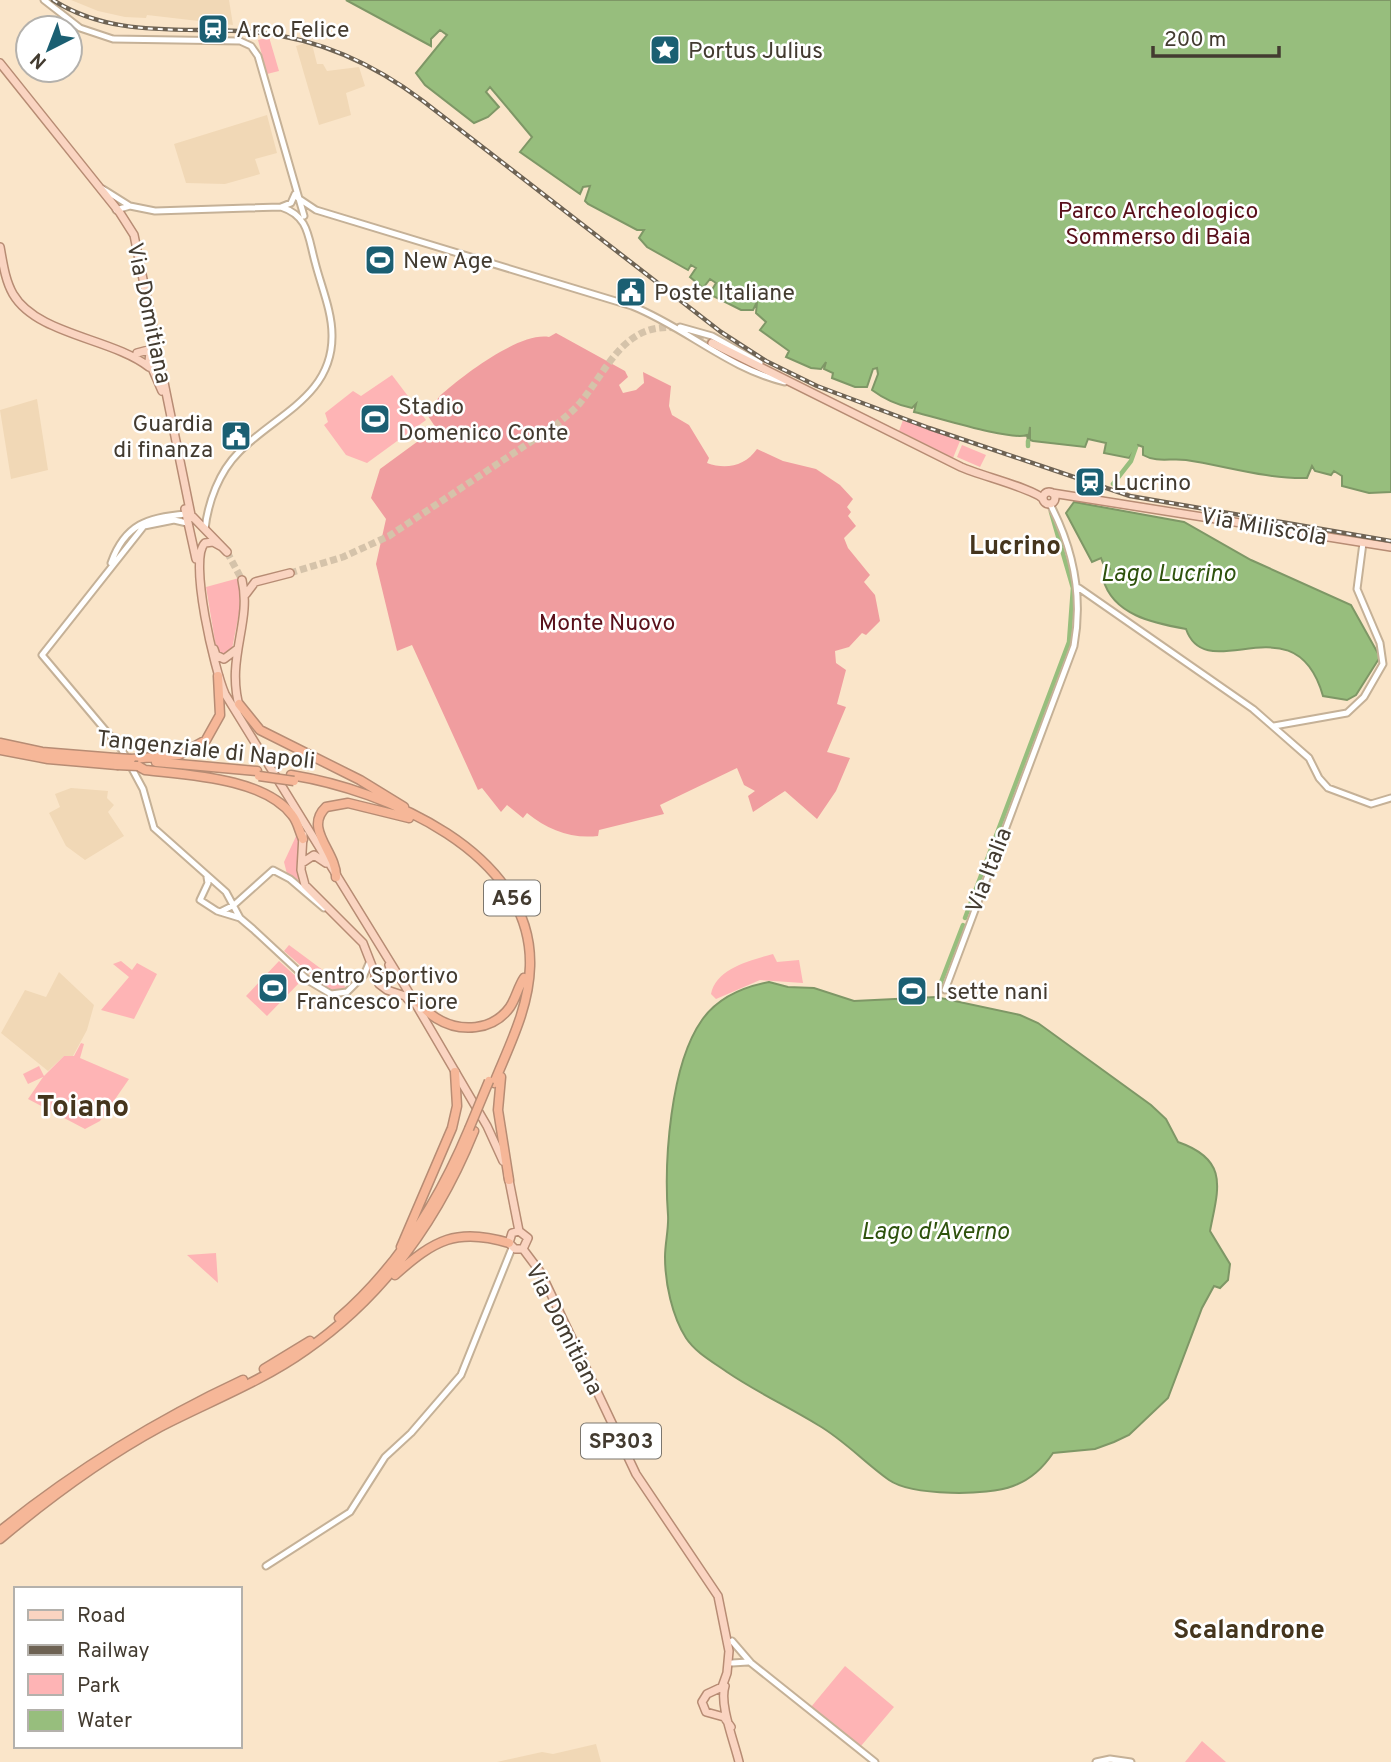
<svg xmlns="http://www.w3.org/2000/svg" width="1391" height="1762" font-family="Overpass,sans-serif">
  <rect width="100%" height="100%" fill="#fae5c9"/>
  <!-- built -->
  <path fill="#f1d8b6" d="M71,0H229L233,25L147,15L146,18L125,17L98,11Z
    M306,43L312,44L317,64H323L327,71L359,67L365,86L346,93L351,115L319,125L296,46Z
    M267,115L277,153L255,159L260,174L225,184L186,183L174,144Z
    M37,399L48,470L11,479L0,410Z
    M71,788L108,791L107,798L114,805L108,812L124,836L85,860L66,846L49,813L60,807L55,794Z
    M59,972L94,1005L87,1030L73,1056H64L48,1071L1,1033L25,990L46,997Z
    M596,1744L601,1762H497L542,1752L553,1754Z"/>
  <!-- green -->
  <path fill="#feb4b5" d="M269,37L279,71L267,74L258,40Z
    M392,375L426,420L367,463L346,455L324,425L328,422L325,413L353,391L361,396Z
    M903,420L960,441L953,458L899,431Z
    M962,445L986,455L980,467L957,457Z
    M239,578L240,608L232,649L223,657L217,653L206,587Z
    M298,832L299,879L295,881L287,874L284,862Z
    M289,945L347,988L331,992L284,951Z
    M773,954L777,962L799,960L803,983L760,980L716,999L711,994C716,968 752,960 773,954Z
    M121,961L132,970L137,963L157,974L134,1019L101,1010L129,977L113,964Z
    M279,961L301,981L267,1016L246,996Z
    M81,1043L84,1044L80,1058L129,1079L100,1121L85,1129L28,1099L43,1077L28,1084L23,1074L39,1066L44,1076L64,1056H74Z
    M216,1253L218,1283L187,1255Z
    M845,1666L894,1707L861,1746L811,1707Z
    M1202,1741L1226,1762H1185Z"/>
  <!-- forest -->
  <path fill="#f09d9f" d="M556,333L625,371L628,377L619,385L623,393L636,390L644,383L643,372L671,386L669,406L672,415L689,425L709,458L707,463C726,470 745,466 757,449L783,461L816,469L840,485L853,499L847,507L851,512L848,516L856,526L844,538L848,548L870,575L864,582L875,595L880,621L866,635L862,633L849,647L835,651L836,663L846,670L837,704L846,707L827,752L850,758L836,791L817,819L785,791L753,812L748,796L755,791L744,785L737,768L660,805L664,814L599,830L598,836C571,839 548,830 527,813L523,818L507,805L501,812L482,788L478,790L412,645L397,651L376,564L386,519L371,498L380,469L436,428L428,416C432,408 437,398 443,393C466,373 520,332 549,337Z"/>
  <!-- water -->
  <path fill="#97be7d" stroke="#7e9766" stroke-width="2" d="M346,0H1391V492L1369,493L1342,486V476L1334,471L1331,475L1315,471L1312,466L1307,478C1266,479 1226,466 1186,460C1170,458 1157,463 1143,455V447L1138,445L1129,458L1104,453L1106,443L1088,439L1085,447L1033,441L1030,440V427L1028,441L1027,435C1010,441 936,417 914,412L916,404L912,408C897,405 884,399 872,390L878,374L877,368L873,369L867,387H855L832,378L833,373L824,369L826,362L821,369L811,368L786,357L789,351L760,330L766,322L756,313L757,302L753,310H741L713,296L710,293L716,283L710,279L703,288L690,277L696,268L691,265L688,270L647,247L639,238L644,230H637L588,204L585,201L590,186L583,187L580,194L520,152L532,137L490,87L486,92L499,107L488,117L474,123L425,85L416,73L447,35L440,30L431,39V46Z
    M1074,502L1184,522L1251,560L1351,605L1380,657L1356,695L1347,700L1323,696C1295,598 1207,689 1186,629C1153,623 1113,615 1103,579L1108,577L1106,571L1110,569L1107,562L1103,563L1101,558L1092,562L1066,513Z
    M769,982L788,987L814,988L854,1001L936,997L1020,1015L1038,1023L1151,1105L1166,1119L1178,1142C1230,1160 1218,1189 1210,1231L1230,1264L1228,1280L1220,1288L1214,1286L1202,1308L1168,1398L1129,1435L1114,1442L1095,1449L1053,1453C1043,1468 1030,1480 1013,1486C988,1496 912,1496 889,1480C865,1463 844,1440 818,1425C787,1406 758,1393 727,1372C713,1362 696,1353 686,1338C672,1316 665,1283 665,1257C665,1243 669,1228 668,1215C664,1162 670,1065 702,1020C718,997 743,987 769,982Z"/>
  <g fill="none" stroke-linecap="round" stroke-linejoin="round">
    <!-- canal -->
    <path stroke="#97be7d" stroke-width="4.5" d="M1028,441V446
      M1113,484L1131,461L1136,447
      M965,918L1069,642L1073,588L1051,512
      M938,990L963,925"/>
    <!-- major-tunnel -->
    <path stroke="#d5c3aa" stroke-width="7" stroke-dasharray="7 3.5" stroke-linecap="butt" d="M688,331L712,343
      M227,552L242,580
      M290,573L343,557L389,536L556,425C564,418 573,411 580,403C608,369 624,322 676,328"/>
    <!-- minor casing -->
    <g stroke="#c5b197" stroke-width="9">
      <path id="minor" d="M44,0L80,28L113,39L240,41L251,46L258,56L304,216
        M103,189L130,206
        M298,198L316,210L632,306C685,327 729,369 785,382
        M281,207L291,203L295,194
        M116,210L130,206L155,211L281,207C309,216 308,237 315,262C321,286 332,311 332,335C333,396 275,415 239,452C219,472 208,502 205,529
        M680,327L712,336L760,363
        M187,523L174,520L144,526L42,655L122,750L143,789L154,828L226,892L240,918L253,929L309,981L331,994L347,992L364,975L370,961
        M111,563C125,524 148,517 186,514
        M1079,588L1253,709L1309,758L1319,778L1328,788L1371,804L1391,798
        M1274,726L1347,713L1364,697L1383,664L1380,643L1357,589L1363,543
        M207,877L208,883L200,900L217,911L240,918
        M220,912L234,905L273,870L290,879L324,908
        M945,990L1074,646C1083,597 1073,548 1050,504
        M266,1566L350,1512L385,1457L411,1433L461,1375L512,1248
        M732,1641L751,1663L875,1762
        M732,1663L748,1662
        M1096,1762L1110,1759L1131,1762"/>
    </g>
    <!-- major casing -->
    <g stroke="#b78c74" stroke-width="10">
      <path id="major" d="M0,63L120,213L134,235L191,515L227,552
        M0,247C3,263 5,280 13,294C37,335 112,338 149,367
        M152,337L149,361L162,391
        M712,343L961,467C978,475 1035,489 1043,499
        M137,353L152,349
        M1043 498a6 6 0 1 1 12 0a6 6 0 1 1-12 0Z
        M1052,493L1391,547
        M185,509L196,559
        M222,547L213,542L205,543C188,558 215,672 225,694L411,996L487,1126L503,1161
        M246,594L255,582L290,573
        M214,649L216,655L224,659L236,650
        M240,709C225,659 252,623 242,580
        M303,835L301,870L305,885L363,943L379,984L387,990L405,996L411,1003
        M302,863L314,855L326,863
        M375,976L388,977L391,971L389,965
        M508,1175L519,1231
        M519,1231L512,1233L509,1243L515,1249H523
        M519,1231L528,1238L523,1249
        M523,1249L541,1273L636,1474L718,1596L729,1651L727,1673L722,1687L707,1694L702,1702L706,1712L724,1717L731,1727
        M725,1686C719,1704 734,1741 739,1762"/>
    </g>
    <!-- highway casing -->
    <g stroke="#b78c74" stroke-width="11">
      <path id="highway" d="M239,704L260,730L360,780L404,807
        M0,743L42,752L116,758
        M0,750L48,759L117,765
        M131,759L179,755L206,740L220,715L218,676
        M156,762L257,771
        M138,766L145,770C188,775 264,778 292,815C298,822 299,831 303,839
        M291,775C385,790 533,852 530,966C529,1008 509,1046 494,1083
        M336,877C337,852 303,829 326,807L348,803L409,818
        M411,996C420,1003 426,1012 436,1018C460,1033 493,1031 510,1007C516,998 518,987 524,978
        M501,1077L498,1110L509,1180
        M401,1247L452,1128L457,1106L455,1072
        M395,1275C434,1240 457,1227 509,1243
        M339,1318C399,1266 439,1201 469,1129
        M264,1369L310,1341
        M0,1531C76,1470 155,1421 243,1380
        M0,1539C50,1497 103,1458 160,1427C208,1402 261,1382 306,1350C385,1295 438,1220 474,1131"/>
    </g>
    <!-- minor -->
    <use href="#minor" stroke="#fff" stroke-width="5"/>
    <!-- major -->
    <use href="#major" stroke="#fad4c1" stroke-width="7"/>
    <!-- highway -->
    <use href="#highway" stroke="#f6b798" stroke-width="8"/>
    <!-- rail casing -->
    <g stroke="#6e6354" stroke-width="4.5">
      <path id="rail" d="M53,0C117,41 191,25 262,33C323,40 375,65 423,101L721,332L766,361L817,386L929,428L1130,496L1391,541"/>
    </g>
    <!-- rail -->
    <use href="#rail" stroke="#fff" stroke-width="2" stroke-dasharray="5" stroke-linecap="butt"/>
    <!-- highway-bridge casing -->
    <g stroke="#b78c74" stroke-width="11" stroke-linecap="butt">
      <path id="highway-bridge" d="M116,758L131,759
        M117,765L138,766
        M259,776L294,781
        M469,1129L489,1081"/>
    </g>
    <!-- highway-bridge -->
    <use href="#highway-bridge" stroke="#f6b798" stroke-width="8"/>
  </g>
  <!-- icons -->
  <defs>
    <g id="station-square" transform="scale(1.575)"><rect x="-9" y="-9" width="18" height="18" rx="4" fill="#1b5f72" stroke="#fff"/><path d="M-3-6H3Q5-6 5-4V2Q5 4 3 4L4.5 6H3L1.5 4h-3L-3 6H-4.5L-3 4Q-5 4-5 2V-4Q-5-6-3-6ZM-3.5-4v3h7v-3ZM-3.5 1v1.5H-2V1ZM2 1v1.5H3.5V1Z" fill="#fff"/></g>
    <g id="sight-square" transform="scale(1.575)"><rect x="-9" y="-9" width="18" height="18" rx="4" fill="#1b5f72" stroke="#fff"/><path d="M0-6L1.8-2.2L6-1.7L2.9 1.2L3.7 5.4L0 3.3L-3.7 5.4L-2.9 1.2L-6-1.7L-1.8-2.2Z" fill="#fff"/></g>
    <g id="stadium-square" transform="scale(1.575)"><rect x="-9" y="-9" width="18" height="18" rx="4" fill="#1b5f72" stroke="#fff"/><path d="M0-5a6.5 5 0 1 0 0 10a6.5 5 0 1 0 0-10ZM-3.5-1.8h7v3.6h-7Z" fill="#fff"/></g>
    <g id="civic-square" transform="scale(1.575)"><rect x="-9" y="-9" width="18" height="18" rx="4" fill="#1b5f72" stroke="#fff"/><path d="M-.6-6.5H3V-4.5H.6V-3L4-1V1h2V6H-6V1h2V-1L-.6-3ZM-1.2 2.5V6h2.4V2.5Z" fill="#fff"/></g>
  </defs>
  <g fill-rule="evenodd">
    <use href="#station-square" x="213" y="29"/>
    <use href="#sight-square" x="665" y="50"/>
    <use href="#stadium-square" x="380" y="260"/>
    <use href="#civic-square" x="631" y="292"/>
    <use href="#stadium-square" x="375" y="419"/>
    <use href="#civic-square" x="236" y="436"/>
    <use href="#station-square" x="1090" y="482"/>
    <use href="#stadium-square" x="273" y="988"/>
    <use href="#stadium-square" x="912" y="991"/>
  </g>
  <g text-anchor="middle" stroke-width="5" stroke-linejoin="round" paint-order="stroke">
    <!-- shield labels -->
    <g fill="#fff" stroke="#7b766e" stroke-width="2">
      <rect x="484" y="880.5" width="56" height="35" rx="5"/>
      <rect x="581" y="1423.5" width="80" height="35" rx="5"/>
    </g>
    <g font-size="21" font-weight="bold" fill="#433b30">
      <text x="512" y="905">A56</text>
      <text x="621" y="1448">SP303</text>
    </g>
    <!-- poi labels -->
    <g font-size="23" fill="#433b30" stroke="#fff" text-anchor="start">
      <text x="236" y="37">Arco Felice</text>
      <text x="688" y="58">Portus Julius</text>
      <text x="403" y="268">New Age</text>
      <text x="654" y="300">Poste Italiane</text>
      <text x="398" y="414">Stadio<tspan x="398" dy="26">Domenico Conte</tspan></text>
      <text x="213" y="431" text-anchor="end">Guardia<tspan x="213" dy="26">di finanza</tspan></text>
      <text x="1113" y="490">Lucrino</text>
      <text x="296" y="983">Centro Sportivo<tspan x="296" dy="26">Francesco Fiore</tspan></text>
      <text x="935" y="999">I sette nani</text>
    </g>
    <!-- park labels -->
    <g font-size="23" fill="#59101a" stroke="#fff">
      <text x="1158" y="218">Parco Archeologico<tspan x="1158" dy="26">Sommerso di Baia</tspan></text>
      <text x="607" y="630">Monte Nuovo</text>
    </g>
    <!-- street labels -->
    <g font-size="23" fill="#433b30" stroke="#fff">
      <text transform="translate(150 313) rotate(78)" y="8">Via Domitiana</text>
      <text transform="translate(1264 526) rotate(10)" y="8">Via Miliscola</text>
      <text transform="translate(206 749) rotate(6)" y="8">Tangenziale di Napoli</text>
      <text transform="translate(988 870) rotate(-69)" y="8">Via Italia</text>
      <text transform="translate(565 1329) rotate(63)" y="8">Via Domitiana</text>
    </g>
    <!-- water labels -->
    <g font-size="24" font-style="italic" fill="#2e520d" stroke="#fff">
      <text x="1168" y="581">Lago Lucrino</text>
      <text x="935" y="1239">Lago d'Averno</text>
    </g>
    <!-- quarter labels -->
    <g font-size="26" font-weight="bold" fill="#45351d" stroke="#fff">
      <text x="1015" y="554">Lucrino</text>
      <text x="1249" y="1638">Scalandrone</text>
    </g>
    <!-- district labels -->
    <g font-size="30" font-weight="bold" fill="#45351d" stroke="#fff">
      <text x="83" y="1116">Toiano</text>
    </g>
  </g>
  <!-- legend -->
  <rect x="14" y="1587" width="228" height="161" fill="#ffffff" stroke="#b4b1ac" stroke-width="2"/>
  <rect x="28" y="1610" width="35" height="10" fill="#fad4c1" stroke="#b4b1ac" stroke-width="2"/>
  <text x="77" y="1622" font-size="21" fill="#433b30">Road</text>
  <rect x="28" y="1645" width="35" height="10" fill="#6e6354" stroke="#b4b1ac" stroke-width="2"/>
  <text x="77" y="1657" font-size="21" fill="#433b30">Railway</text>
  <rect x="28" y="1674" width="35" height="21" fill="#feb4b5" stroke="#b4b1ac" stroke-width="2"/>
  <text x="77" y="1692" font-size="21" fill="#433b30">Park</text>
  <rect x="28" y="1710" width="35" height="21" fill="#97be7d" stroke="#b4b1ac" stroke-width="2"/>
  <text x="77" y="1727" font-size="21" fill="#433b30">Water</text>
  <!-- north arrow -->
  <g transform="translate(49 49) rotate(222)"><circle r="33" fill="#ffffff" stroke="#b4b1ac" stroke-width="2"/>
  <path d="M0-5L12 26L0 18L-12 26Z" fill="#1b5f72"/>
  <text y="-10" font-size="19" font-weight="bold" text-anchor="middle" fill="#433b30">N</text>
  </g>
  <!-- scale -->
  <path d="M1153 46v10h126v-10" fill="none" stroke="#433b30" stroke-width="3.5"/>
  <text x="1164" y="46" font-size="21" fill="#433b30" stroke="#ffffff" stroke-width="5" paint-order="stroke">200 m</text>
</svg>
